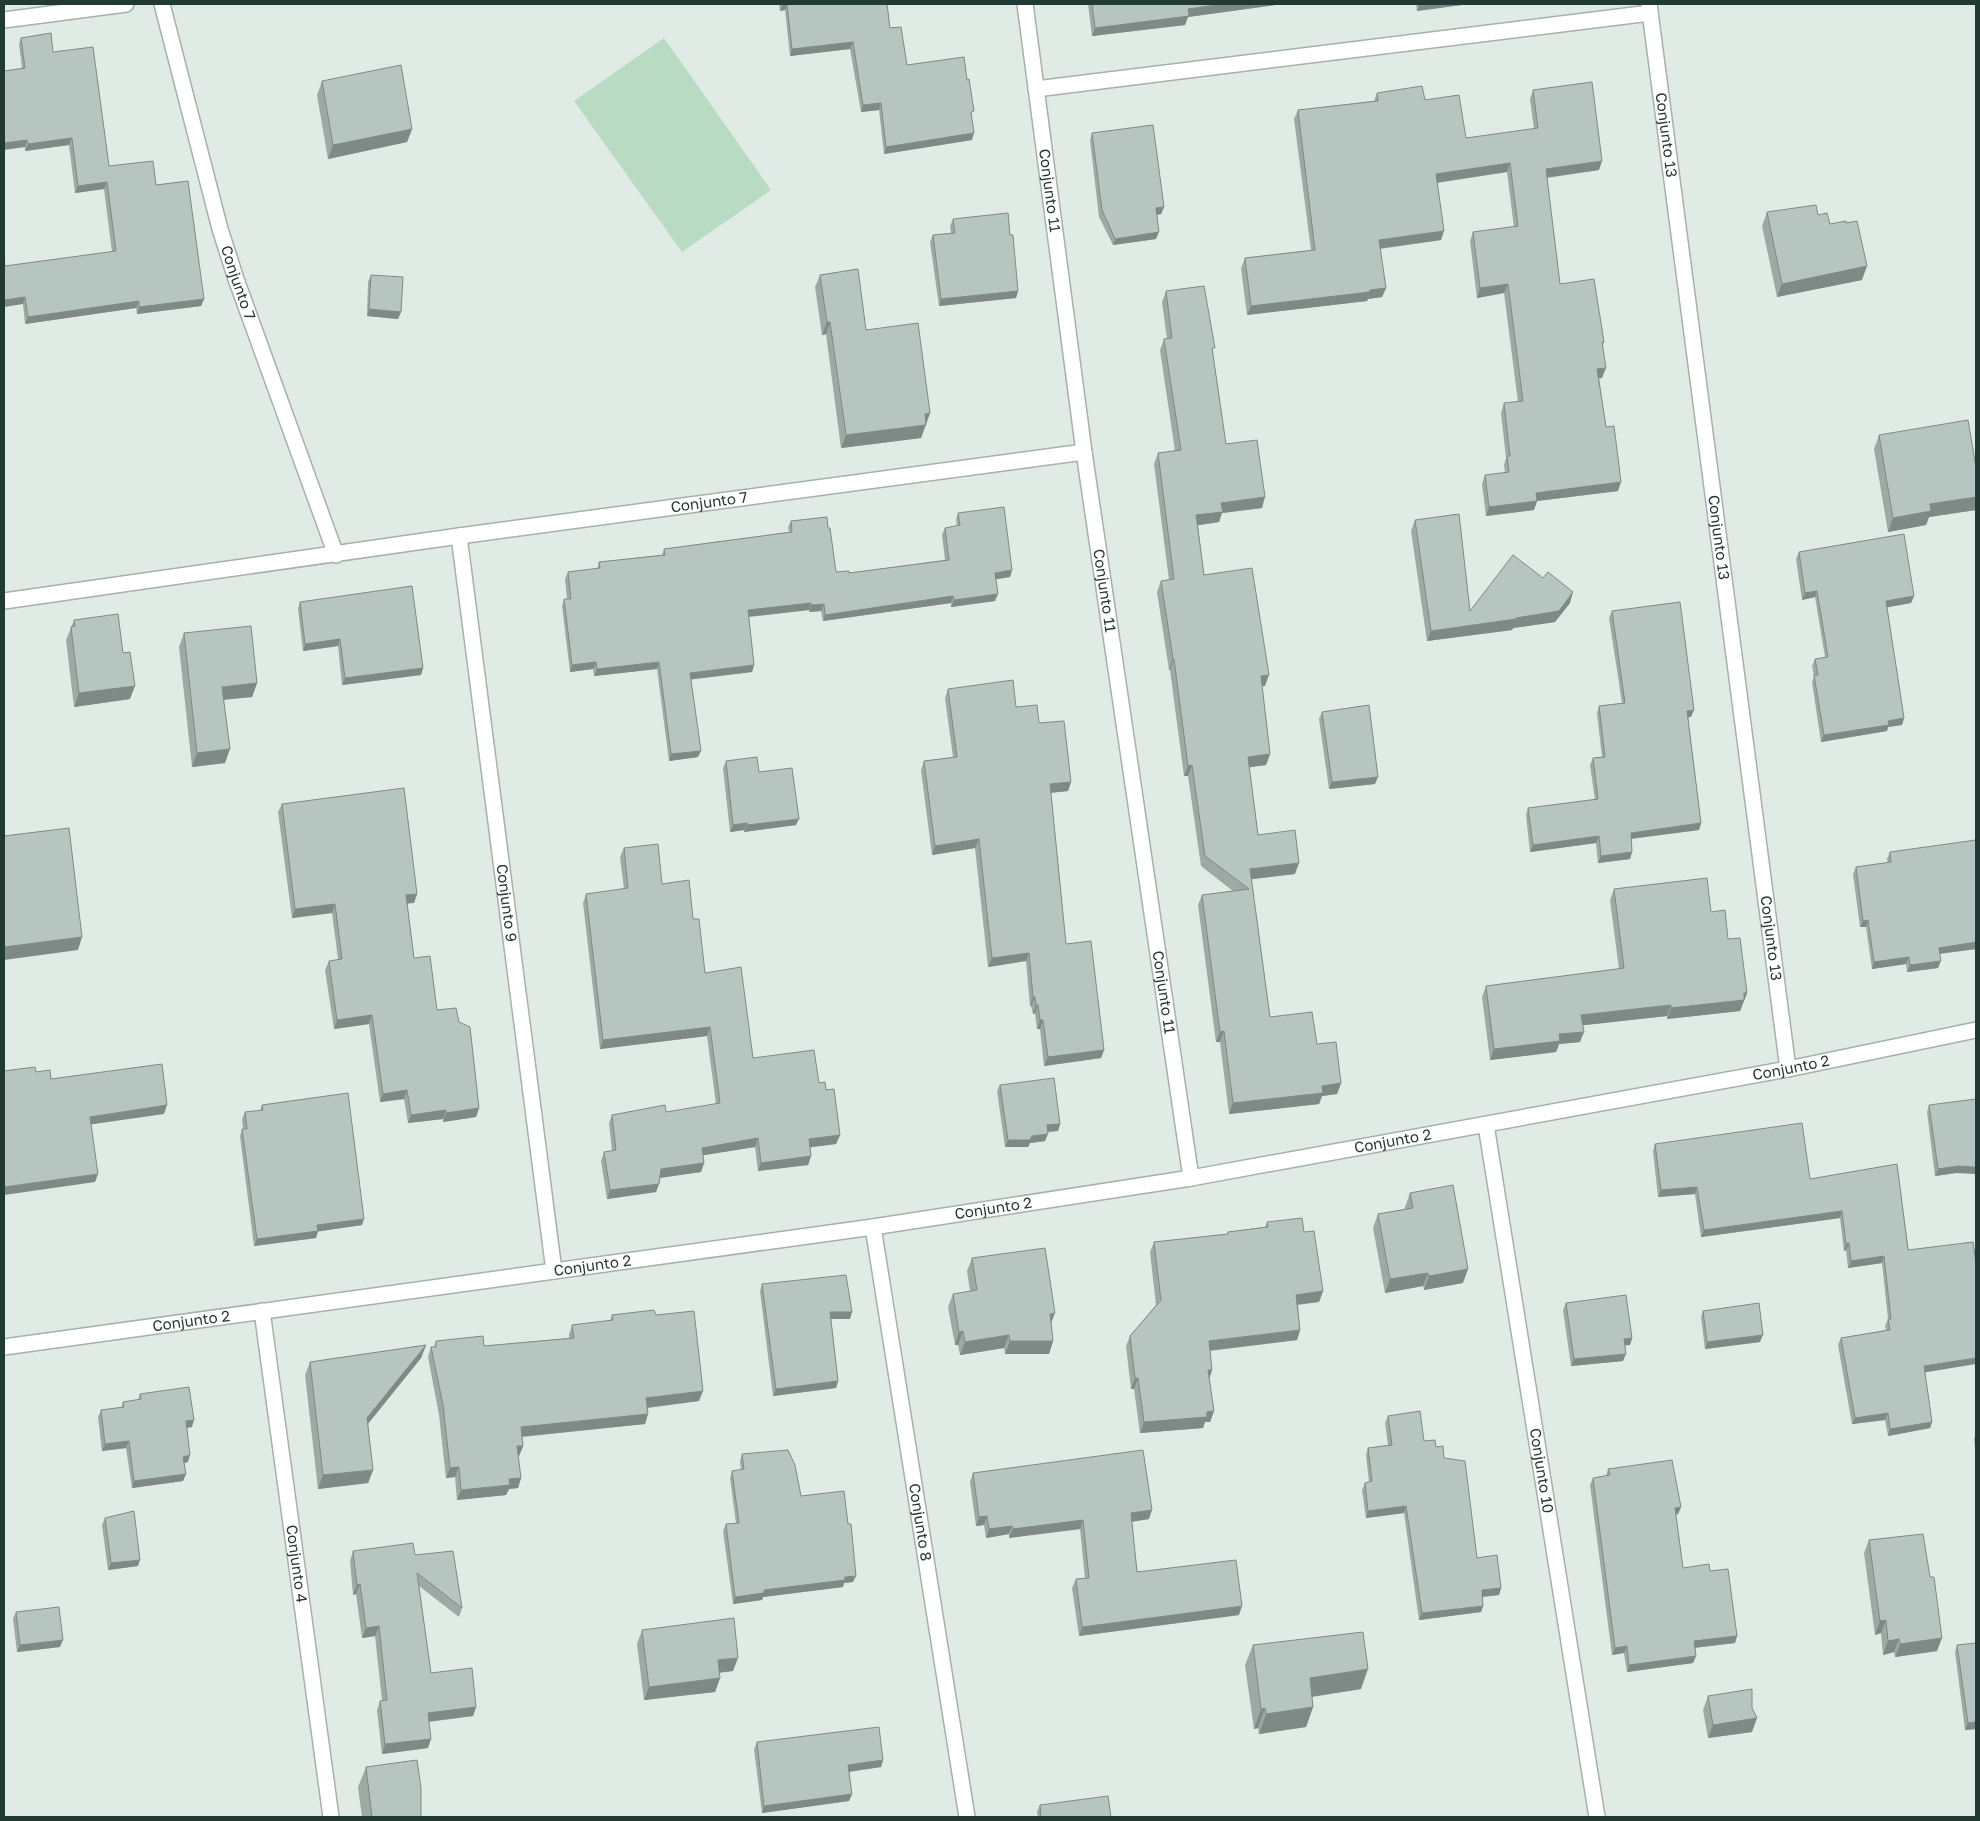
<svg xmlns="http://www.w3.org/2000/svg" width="1980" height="1821" font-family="'Golos Text',sans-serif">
  <rect width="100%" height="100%" fill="#e0ebe6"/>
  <!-- green -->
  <path fill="#badbc3" d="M664,38L771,190L682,252L574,101Z"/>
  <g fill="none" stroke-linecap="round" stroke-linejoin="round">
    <!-- minor casing -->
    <g stroke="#a3b2ad" stroke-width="18">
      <g id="minor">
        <path id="s1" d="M162,4L220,229L236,279L336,555"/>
        <path id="s2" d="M1025,4L1084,452L1191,1178"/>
        <path id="s3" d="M1649,4L1788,1069"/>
        <path d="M4,20L126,4"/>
        <path d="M1036,89L1650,13"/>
        <path id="s4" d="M459,536L554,1271"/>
        <path id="s5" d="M4,601L459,536L1084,452"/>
        <path id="s6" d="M1486,1125L1597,1817"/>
        <path id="s7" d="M873,1227L967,1817"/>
        <path id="s8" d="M262,1311L331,1817"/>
        <path id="s9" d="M4,1347L873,1227L1191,1178L1788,1069L1976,1030"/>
      </g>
    </g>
    <!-- minor -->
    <use href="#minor" stroke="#fff" stroke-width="15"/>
  </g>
  <!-- wall -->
  <path fill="#9da9a4" d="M779,4H887L890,28L907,65L967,80L972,116V140L884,154L879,110L861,112L850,49L790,56L785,10L780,11Z
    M1088,4H1282L1188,17L1185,25L1092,36Z
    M1416,4H1469L1417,11Z
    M21,38L53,52L109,166L156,185L204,299L201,306L137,314L136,308L25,324L23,304L5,266L112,252L104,189L75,193L69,145L25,151L22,68L19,44Z
    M322,81L412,129L407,142L328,159L317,95Z
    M1533,90L1599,170L1547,178L1560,284L1604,342L1603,346L1602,378H1599L1606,427L1618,491L1537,501L1534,510L1486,516L1482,484L1485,475L1505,473L1504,465L1506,458L1501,413L1504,403L1518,402L1504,293L1477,298L1470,241L1473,232L1514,227L1507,172L1437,183L1441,240L1380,249L1386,288L1382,297L1368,299L1367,301L1247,315L1241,268L1245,258L1311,250L1294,119L1298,110L1374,101L1377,93L1425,100L1466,138L1534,129L1530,99Z
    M1092,133L1164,207L1161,214L1157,215L1156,239L1113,245L1099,217L1090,140Z
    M1767,212L1818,215L1830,224L1862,280L1777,297L1762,226Z
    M953,219L1018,291L1016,298L939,306L930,242L933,235L951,233L950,226Z
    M371,275L401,312L398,319L367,316L368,282Z
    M820,275L866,330L930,413L921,438L841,448L826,334L822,335L815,287Z
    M1166,291L1213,354L1226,444L1262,508L1222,513L1219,522L1198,525L1204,575L1265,686H1262L1270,754L1266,765L1249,767L1258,835L1295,874L1251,879L1270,1017L1317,1044L1341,1083L1337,1094L1322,1096L1319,1104L1229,1114L1220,1042H1216L1198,905L1202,895L1233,891L1201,866L1188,776H1184L1170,670H1169L1157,592L1161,581L1169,580L1154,464L1158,453L1175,451L1160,350L1164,339H1167L1162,302Z
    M1879,435L1976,510L1929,517L1926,525L1888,532L1874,449Z
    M958,513L1012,570L1010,577L996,579L995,601L951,607V603L823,621L821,611L809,612V610L749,617L754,665L752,672L691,679L698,757L669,761L657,669L594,676L593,669L570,672L562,606L564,599H567L565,579L568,572L597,569L599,562L662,555L664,549L789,532L788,527L791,521L828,528L836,572L849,573L945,560L942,535L945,528L957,526L956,519Z
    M1415,520L1470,611L1570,603L1555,622L1513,628L1512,630L1427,641L1411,531Z
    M1799,552L1914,596L1911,603L1887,607L1904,718L1902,725L1888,727L1887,731L1821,742L1812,682L1814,676L1812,666L1815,659L1825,657L1815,597L1802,600L1796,559Z
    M300,602L423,668L421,675L342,685L338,646L303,651L298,609Z
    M1612,611L1691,717H1688L1701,823L1699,830L1631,839L1632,852L1630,859L1598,863L1596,843L1530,852L1526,815L1528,808L1595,800L1590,765L1593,758L1602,757L1597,713L1599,706L1622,703L1609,618Z
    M74,620L130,699L74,707L66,640Z
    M184,633L257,683L252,697L224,700L225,763L192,767L179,647Z
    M948,689L1016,707L1039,723L1071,782L1068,791L1051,793L1066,944L1104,1050L1101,1058L1044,1066L1040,1029H1037L1035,1014H1033L1031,1006H1030L1026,961L988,967L975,848L932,855L921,770L924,761L953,757L945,698Z
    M1322,712L1375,784L1329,789L1319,719Z
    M726,761L759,772L796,825L744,832V830L730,832L723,768Z
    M282,804L417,894L414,903H407L414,958L437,1010L459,1022L479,1108L476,1117L443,1122V1119L408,1123L404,1099L380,1102L369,1024L334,1029L325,970L329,961L338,959L332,913L292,918L278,812Z
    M624,848L662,884L693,919L705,973L753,1058L819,1083L826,1090L840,1135L836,1144L810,1147L811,1156L808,1165L758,1171L755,1147L703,1155L704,1163L701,1172L660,1178L656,1192L607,1199L601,1161L604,1152L612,1151L609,1123L612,1115L666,1112L716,1104L707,1036L600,1049L583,903L586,894L624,889L620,857Z
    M1890,852L1976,949L1940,954L1938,968L1907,972L1906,964L1872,969L1866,927H1860L1853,874L1856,867L1888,863L1887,859Z
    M1614,889L1711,912L1728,939L1747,993L1740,1011L1667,1019V1016L1583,1025L1580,1042L1559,1044L1556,1052L1490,1060L1482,997L1486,986L1619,969L1610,900Z
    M1000,1085L1060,1124L1058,1131L1047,1132L1045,1141L1030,1143L1028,1147H1005L997,1091Z
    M262,1105L362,1225L318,1231L316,1238L254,1246L240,1136L242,1129H243L242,1119L245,1112L260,1111Z
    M1929,1105L1956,1173L1935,1176L1927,1112Z
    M1655,1144L1810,1179L1897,1164L1925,1372L1932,1422L1930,1428L1888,1436L1885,1420L1852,1424L1838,1345L1841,1338L1886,1330L1885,1326L1888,1319L1882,1263L1848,1268L1846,1250L1844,1251L1840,1218L1701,1237L1695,1194L1658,1197L1653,1151Z
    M1410,1193L1463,1283L1424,1290L1423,1286L1385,1293L1373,1228L1378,1214L1405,1209V1207Z
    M1267,1222L1304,1232L1323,1291L1319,1302L1298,1305L1300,1330L1297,1340L1210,1351L1209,1379L1214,1411L1210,1422H1205L1203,1428L1140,1433L1134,1389H1131L1126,1346L1130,1336L1156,1305L1150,1252L1154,1242L1227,1234L1228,1232L1265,1227Z
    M972,1258L1051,1323L1053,1341L1049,1354H1005L1004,1348L960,1355L958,1345H955L948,1307L953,1294L970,1291L967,1271Z
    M762,1284L850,1319H831L838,1381L836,1388L773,1396L760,1291Z
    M1566,1303L1632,1338L1630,1345H1625L1623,1361L1571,1366L1563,1310Z
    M1703,1311L1760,1342L1705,1349L1701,1317Z
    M612,1315H656L699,1401L648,1408V1414L645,1424L522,1437L523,1446L519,1456H518L521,1478L518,1488L509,1489L506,1495L457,1500L455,1477L446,1478L439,1415L428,1357L431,1347H434L436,1341L484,1346L569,1338V1335L572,1325L610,1321Z
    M426,1345L421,1358L368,1424L373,1470L368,1483L318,1489L305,1375L310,1362Z
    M140,1394L192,1427L187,1428L188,1462L184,1463L186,1474L183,1481L132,1488L126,1448L102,1451L98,1417L101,1410L121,1408L123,1402L138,1400Z
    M1388,1416L1424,1441L1436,1447L1444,1458L1477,1558L1501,1588L1499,1595L1482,1597L1483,1606L1481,1612L1419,1620L1404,1513L1366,1518L1362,1490L1365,1483L1369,1482L1366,1455L1368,1448L1388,1445L1385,1423Z
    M1976,1433V1459L1974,1439Z
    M742,1454L801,1496L853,1582L844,1583L843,1587L763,1597L762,1600L733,1604L723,1531L726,1524L736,1523L730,1478L732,1471L741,1470L740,1461Z
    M1608,1469L1681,1507L1678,1514L1676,1515L1683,1568L1710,1571L1737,1636L1735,1643L1695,1648L1696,1656L1693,1663L1627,1672L1624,1653L1612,1655L1590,1485L1593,1478L1606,1476Z
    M973,1473L1149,1519L1132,1522L1137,1572L1239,1615L1079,1636L1072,1588L1076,1579L1085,1578L1080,1529L1009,1538V1534L986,1538L984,1525L976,1526L970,1482Z
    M105,1518L138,1566L108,1570L102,1525Z
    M1869,1540L1937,1651L1895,1657L1894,1652L1883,1655L1881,1633L1875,1635L1864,1553Z
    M353,1551L415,1555L462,1608L459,1617L419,1586L431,1673L476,1707L473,1716L429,1722L428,1748L382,1754L377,1710L380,1701L382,1700L375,1636L362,1638L356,1594L353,1595L350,1561Z
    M16,1612L60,1647L17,1652L13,1619Z
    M642,1630L733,1671L719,1673L720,1678L715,1692L644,1700L637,1644Z
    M1253,1645L1361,1689L1312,1697L1313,1707L1306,1727L1259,1734L1258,1728L1254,1729L1245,1665Z
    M1957,1645L1976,1729L1965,1730L1955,1652Z
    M1708,1696L1752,1732L1708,1738L1703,1710Z
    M757,1742L883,1760L881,1767L849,1772L852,1794L849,1801L762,1813L754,1749Z
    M366,1767L421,1817H362L358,1787Z
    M1040,1805L1111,1817H1038L1037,1812Z"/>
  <!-- shaded-wall -->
  <path fill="#7f8a86" d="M783,4H787L785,10L780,11Z
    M1223,4H1282L1188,17L1185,25L1092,36L1095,28L1188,9Z
    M1419,4H1469L1417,11Z
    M853,42L850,49L790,56L792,49Z
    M881,103L879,110L861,112L863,105Z
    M412,129L407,142L328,159L333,145Z
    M974,133L972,140L884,154L886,147Z
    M72,138L69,145L25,151L28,144Z
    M27,140L25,147L4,150V143Z
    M1602,161L1599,170L1542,178L1546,169Z
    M1510,163L1507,172L1433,183L1436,174Z
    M107,182L104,189L75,193L78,186Z
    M1164,207L1161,214L1153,215L1156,208Z
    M1444,231L1441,240L1376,249L1379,240Z
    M1159,232L1156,239L1113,245L1115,239Z
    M1867,266L1862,280L1777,297L1782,284Z
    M1508,284L1504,293L1477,298L1480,288Z
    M1386,288L1382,297L1368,299L1367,301L1247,315L1251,306Z
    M1018,291L1016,298L939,306L941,299Z
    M25,297L23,304L4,307V300Z
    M204,299L201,306L137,314L139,307Z
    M139,301L136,308L25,324L28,317Z
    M369,309L401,312L398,319L367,316Z
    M827,322H830L826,334L822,335Z
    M1606,368L1602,378L1594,379L1597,369Z
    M930,413L921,438L841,448L846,435L925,414Z
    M1621,482L1618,491L1537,501L1534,510L1486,516L1489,507L1536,493Z
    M1265,497L1262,508L1222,513L1219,522L1193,526L1196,515L1221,503Z
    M1976,497V510L1929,517L1926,525L1888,532L1893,518L1930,504Z
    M1012,570L1010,577L992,580L995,573Z
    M1817,591L1815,597L1802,600L1805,593Z
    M1573,592L1570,603L1555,622L1513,628L1512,630L1427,641L1431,631L1516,618Z
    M998,594L995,601L951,607L954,600Z
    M953,596L951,603L823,621L825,615Z
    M1914,596L1911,603L1884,608L1886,601Z
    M811,603L809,610L745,617L748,610Z
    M824,604L821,611L809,612L811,605Z
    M340,639L338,646L303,651L305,644Z
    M1173,659H1174L1170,670H1169Z
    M596,662L593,669L570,672L572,665Z
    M659,662L657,669L594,676L597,669Z
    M754,665L752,672L687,680L690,673Z
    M423,668L421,675L342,685L345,678Z
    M1269,675L1265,686L1257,687L1261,676Z
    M257,683L252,697L217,700L222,687Z
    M135,686L130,699L74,707L79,693Z
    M1694,710L1691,717L1684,718L1687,711Z
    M1904,718L1902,725L1888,727L1887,731L1821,742L1824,735L1888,721Z
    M230,749L225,763L192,767L197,753Z
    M701,751L698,757L669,761L671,754Z
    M1270,754L1266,765L1244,768L1248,757Z
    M1192,765L1188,776H1184L1188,766Z
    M1378,777L1375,784L1329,789L1332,782Z
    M1071,782L1068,791L1047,793L1050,784Z
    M799,819L796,825L744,832L747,825Z
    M747,823L744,830L730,832L733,825Z
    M1701,823L1699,830L1628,839L1631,833Z
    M1599,836L1596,843L1530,852L1533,845Z
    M979,839L975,848L932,855L935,846Z
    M1632,852L1630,859L1598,863L1601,856Z
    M1299,863L1295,874L1246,880L1250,869Z
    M417,894L414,903L403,904L406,895Z
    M335,904L332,913L292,918L295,909Z
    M1868,920L1866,927H1860L1863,921Z
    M82,937L78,950L4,960V947Z
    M1976,942V949L1936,954L1939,948Z
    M1029,953L1026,961L988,967L992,958Z
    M1909,957L1906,964L1872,969L1874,962Z
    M1941,961L1938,968L1907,972L1910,965Z
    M1747,993L1740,1011L1667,1019L1671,1008Z
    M1033,997H1035L1031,1006H1030Z
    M1036,1005H1038L1035,1014H1033Z
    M1671,1005L1667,1016L1577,1026L1581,1015Z
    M372,1015L369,1024L334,1029L337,1020Z
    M1040,1020H1043L1040,1029H1037Z
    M710,1027L707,1036L600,1049L603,1040Z
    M1224,1031L1220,1042H1216L1220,1032Z
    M1584,1032L1580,1042L1559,1044L1556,1052L1490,1060L1494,1049L1559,1034Z
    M1104,1050L1101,1058L1044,1066L1048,1057Z
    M1341,1083L1337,1094L1322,1096L1319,1104L1229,1114L1233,1103L1322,1086Z
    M407,1090L404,1099L380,1102L383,1094Z
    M167,1105L164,1114L87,1125L90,1117Z
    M479,1108L476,1117L443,1122L446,1113Z
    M446,1110L443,1119L408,1123L411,1115Z
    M1060,1124L1058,1131L1044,1132L1047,1125Z
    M1048,1134L1045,1141L1030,1143L1028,1147H1005L1008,1140Z
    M840,1135L836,1144L805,1148L809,1139Z
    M758,1138L755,1147L699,1156L702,1148Z
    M811,1156L808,1165L758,1171L761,1163Z
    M704,1163L701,1172L658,1178L661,1169Z
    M1958,1166L1976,1167V1174L1956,1173L1935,1176L1938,1169Z
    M98,1174L95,1182L4,1195V1187Z
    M659,1184L656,1192L607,1199L610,1190Z
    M1697,1187L1695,1194L1658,1197L1661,1190Z
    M1842,1211L1840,1218L1701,1237L1704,1230Z
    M364,1219L362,1225L315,1232L317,1225Z
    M318,1231L316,1238L254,1246L257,1239Z
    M1849,1243L1846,1250L1844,1251L1846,1244Z
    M1884,1256L1882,1263L1848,1268L1851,1261Z
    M1468,1269L1463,1283L1424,1290L1429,1276Z
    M1428,1273L1423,1286L1385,1293L1390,1279Z
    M1323,1291L1319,1302L1292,1305L1296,1295Z
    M830,1312H852L850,1319H828Z
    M1055,1313L1050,1326V1314Z
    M1300,1330L1297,1340L1205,1351L1209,1341Z
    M963,1331L958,1345H955L959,1332Z
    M1009,1335L1004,1348L960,1355L965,1342Z
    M1763,1335L1760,1342L1705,1349L1707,1342Z
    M1632,1338L1630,1345L1621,1346L1624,1339Z
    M1010,1341H1053L1049,1354H1005Z
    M426,1345L421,1358L362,1431L367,1418Z
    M1626,1354L1623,1361L1571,1366L1574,1359Z
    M1976,1358V1364L1921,1373L1924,1366Z
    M1208,1370H1212L1209,1380Z
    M1135,1378H1138L1134,1389H1131Z
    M838,1381L836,1388L773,1396L776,1389Z
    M703,1391L699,1401L643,1408L646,1398Z
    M1214,1411L1210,1422H1205L1203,1428L1140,1433L1144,1422Z
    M1888,1413L1885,1420L1852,1424L1855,1418Z
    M648,1414L645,1424L517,1437L521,1427Z
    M194,1420L192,1427L183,1428L186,1421Z
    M1932,1422L1930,1428L1888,1436L1890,1429Z
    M129,1441L126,1448L102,1451L105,1444Z
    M517,1446H523L519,1456H513Z
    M190,1455L188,1462L180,1464L183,1457Z
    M459,1467L455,1477L446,1478L450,1468Z
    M373,1470L368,1483L318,1489L323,1475Z
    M186,1474L183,1481L132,1488L134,1481Z
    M521,1478L518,1488L509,1489L506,1495L457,1500L461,1490L509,1479Z
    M1406,1506L1404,1513L1366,1518L1368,1511Z
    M1681,1507L1678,1514L1672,1515L1675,1508Z
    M1152,1510L1149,1519L1128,1522L1131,1513Z
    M987,1516L984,1525L976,1526L979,1517Z
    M1083,1520L1080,1529L1009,1538L1013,1529Z
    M1012,1526L1009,1534L986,1538L989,1529Z
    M140,1560L138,1566L108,1570L111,1563Z
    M856,1576L853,1582L844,1583L843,1587L763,1597L762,1600L733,1604L735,1597L764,1590Z
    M360,1584L356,1594L353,1595L357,1585Z
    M1501,1588L1499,1595L1479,1597L1482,1590Z
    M1242,1606L1239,1615L1079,1636L1082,1627Z
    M1483,1606L1481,1612L1419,1620L1422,1613Z
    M1886,1620L1881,1633L1875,1635L1880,1621Z
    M379,1626L375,1636L362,1638L366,1628Z
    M1737,1636L1735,1643L1691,1648L1694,1641Z
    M1942,1638L1937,1651L1895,1657L1900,1644Z
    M1899,1639L1894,1652L1883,1655L1888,1641Z
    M63,1640L60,1647L17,1652L20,1645Z
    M1627,1646L1624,1653L1612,1655L1615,1648Z
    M1696,1656L1693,1663L1627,1672L1629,1665Z
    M738,1658L733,1671L713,1673L718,1660Z
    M1368,1669L1361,1689L1303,1698L1310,1678Z
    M720,1678L715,1692L644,1700L649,1687Z
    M476,1707L473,1716L424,1722L428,1713Z
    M1313,1707L1306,1727L1259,1734L1266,1714Z
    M1265,1708L1258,1728L1254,1729L1261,1709Z
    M1757,1718L1752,1732L1708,1738L1713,1725Z
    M1976,1722V1729L1965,1730L1968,1723Z
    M431,1739L428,1748L382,1754L385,1744Z
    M883,1760L881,1767L846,1772L848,1765Z
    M852,1794L849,1801L762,1813L764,1806Z"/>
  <!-- building -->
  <path fill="#b6c5bf" stroke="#7f8a86" d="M787,4H887L890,28L901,27L907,65L964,57L967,80L969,79L974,111L971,112L974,133L886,147L881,103L863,105L853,42L792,49Z
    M1092,4H1223L1188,9L1189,16L1095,28Z
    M51,33L53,52L93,47L109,166L153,161L156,185L188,181L204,299L139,307V301L28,317L25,297L4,300V256L5,266L116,251L107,182L78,186L72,138L28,144L27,140L4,143V71L25,68L21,38Z
    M401,65L412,129L333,145L322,81Z
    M1592,82L1602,161L1546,169L1560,284L1594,279L1604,342H1602L1606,368L1597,369L1606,427L1614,426L1621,482L1536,493L1537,501L1489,507L1485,475L1509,472L1507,456H1510L1504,403L1523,401L1508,284L1480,288L1473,232L1518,226L1510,163L1436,174L1444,231L1379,240L1386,288L1370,290V292L1251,306L1245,258L1315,250L1298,110L1378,101L1377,93L1422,86L1425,100L1459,95L1466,138L1538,128L1533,90Z
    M1153,125L1164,207L1156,208L1159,232L1115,239L1102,210L1092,133Z
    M1816,205L1818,215L1827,213L1830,224L1846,221V223L1857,221L1867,266L1782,284L1767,212Z
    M1008,213L1010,235H1013L1018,291L941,299L933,235L955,233L953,219Z
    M858,269L866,330L918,323L930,413L925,414L926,425L846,435L830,322H827L820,275Z
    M371,275L403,277L401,312L369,309Z
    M1204,286L1215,348H1212L1226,444L1257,440L1265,497L1221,503L1223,512L1196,515L1204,575L1252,568L1269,675L1261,676L1270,754L1248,757L1258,835L1295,830L1299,863L1250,869L1270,1017L1312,1012L1317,1044L1336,1042L1341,1083L1322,1086L1323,1093L1233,1103L1224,1031L1220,1032L1202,895L1249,889L1205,856L1192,765L1188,766L1174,659H1173L1161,581L1174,579L1158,453L1181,450L1164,339L1172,338L1166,291Z
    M1968,420L1976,467V497L1930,504L1931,511L1893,518L1879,435Z
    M1004,507L1012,570L995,573L998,594L954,600L953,596L825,615L824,604L811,605V603L748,610L754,665L690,673L701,751L671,754L659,662L597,669L596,662L572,665L564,599H571L568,572L600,568L599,562L665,555L664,549L792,532L791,521L827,517L828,528H830L836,572L849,571V573L949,560L945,528L960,525L958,513Z
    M1459,514L1470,611L1513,555L1543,578L1548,572L1573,592L1559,611L1516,618V619L1431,631L1415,520Z
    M1904,534L1914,596L1886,601L1904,718L1888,721L1889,725L1824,735L1814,675H1818L1815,659L1828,657L1817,591L1805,593L1799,552Z
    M412,586L423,668L345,678L340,639L305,644L300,602Z
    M1680,602L1694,710L1687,711L1701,823L1631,833L1632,852L1601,856L1599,836L1533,845L1528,808L1598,799L1593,758L1605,757L1599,706L1625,703L1612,611Z
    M118,614L123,653L130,652L135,686L79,693L71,627L75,626L74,620Z
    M251,626L257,683L222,687L230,749L197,753L184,633Z
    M1013,680L1016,707L1037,705L1039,723L1064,721L1071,782L1050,784L1066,944L1091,941L1104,1050L1048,1057L1043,1020H1040L1038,1005H1036L1035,997H1033L1029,953L992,958L979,839L935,846L924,761L957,757L948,689Z
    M1369,705L1378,777L1332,782L1322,712Z
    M757,757L759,772L792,768L799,819L747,825V823L733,825L726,761Z
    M404,788L417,894L406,895L414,958L430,956L437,1010L456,1008L459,1022L470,1027L479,1108L446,1113V1110L411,1115L407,1090L383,1094L372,1015L337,1020L329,961L342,959L335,904L295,909L282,804Z
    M69,828L82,937L4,947V836Z
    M1976,840V942L1939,948L1941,961L1910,965L1909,957L1874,962L1868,920L1863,921L1856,867L1891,862L1890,852Z
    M658,844L662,884L689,880L693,919H699L705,973L741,967L753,1058L814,1050L819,1083L825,1082L826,1090L834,1089L840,1135L809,1139L811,1156L761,1163L758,1138L702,1148L704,1163L661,1169L659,1184L610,1190L604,1152L616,1150L612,1115L665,1105L666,1112L720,1103L710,1027L603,1040L586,894L628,888L624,848Z
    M1707,878L1711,912L1725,910L1728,939L1740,938L1747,993H1744V1000L1671,1008V1005L1581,1015L1584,1032L1559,1034L1560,1041L1494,1049L1486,986L1624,968L1614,889Z
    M162,1064L167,1105L90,1117L98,1174L4,1187V1071L35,1067L36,1072L50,1070L51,1079Z
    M1054,1078L1060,1124L1047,1125L1048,1134L1032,1136L1030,1140H1008L1000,1085Z
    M348,1093L364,1219L317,1225L318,1231L257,1239L242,1129H247L245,1112L263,1110L262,1105Z
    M1976,1099V1167L1958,1166L1938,1169L1929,1105Z
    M1802,1123L1810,1179L1897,1164L1908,1250L1973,1242L1976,1264V1358L1924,1366L1932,1422L1890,1429L1888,1413L1855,1418L1841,1338L1890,1330L1888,1319H1891L1884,1256L1851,1261L1849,1243L1846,1244L1842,1211L1704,1230L1697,1187L1661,1190L1655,1144Z
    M1453,1185L1468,1269L1429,1276L1428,1273L1390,1279L1378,1214L1413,1208L1410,1193Z
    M1302,1218L1304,1232L1314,1231L1323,1291L1296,1295L1300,1330L1209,1341L1212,1370H1208L1214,1411L1207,1412V1417L1144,1422L1138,1378H1135L1130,1336L1161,1300L1154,1242L1228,1234V1232L1268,1227L1267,1222Z
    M1045,1248L1055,1313L1050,1314L1053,1341H1010L1009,1335L965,1342L963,1331L959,1332L953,1294L977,1290L972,1258Z
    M846,1275L852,1312H830L838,1381L776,1389L762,1284Z
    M1626,1295L1632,1338L1624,1339L1626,1354L1574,1359L1566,1303Z
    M1759,1303L1763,1335L1707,1342L1703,1311Z
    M654,1310L656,1315L694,1311L703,1391L646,1398L648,1414L521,1427L523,1446H517L521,1478L509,1479L510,1485L461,1490L459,1467L450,1468L443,1405L431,1347H436V1341L483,1336L484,1346L574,1338L572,1325L613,1320L612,1315Z
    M426,1345L367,1418L373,1470L323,1475L310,1362Z
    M189,1387L194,1420L186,1421L190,1455L183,1457L186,1474L134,1481L129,1441L105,1444L101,1410L124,1407L123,1402L141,1399L140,1394Z
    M1420,1411L1424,1441L1435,1440L1436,1447L1443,1446L1444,1458L1465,1461L1477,1558L1497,1555L1501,1588L1482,1590L1483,1606L1422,1613L1406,1506L1368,1511L1365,1483L1372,1481L1368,1448L1392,1445L1388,1416Z
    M788,1450L795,1465L801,1496L844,1491L848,1524H851L856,1576L845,1577V1580L764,1590V1593L735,1597L726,1524L739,1523L732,1471L744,1469L742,1454Z
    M1143,1450L1152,1510L1131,1513L1137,1572L1236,1560L1242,1606L1082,1627L1076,1579L1089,1578L1083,1520L1013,1529L1012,1526L989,1529L987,1516L979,1517L973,1473Z
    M1672,1460L1681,1507L1675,1508L1683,1568L1709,1564L1710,1571L1728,1569L1737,1636L1694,1641L1696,1656L1629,1665L1627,1646L1615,1648L1593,1478L1610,1475L1608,1469Z
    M134,1511L140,1560L111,1563L105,1518Z
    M1923,1534L1930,1577H1934L1942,1638L1900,1644L1899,1639L1888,1641L1886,1620L1880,1621L1869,1540Z
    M413,1543L415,1555L453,1551L462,1608L417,1573L431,1673L472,1668L476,1707L428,1713L431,1739L385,1744L380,1701L387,1700L379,1626L366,1628L360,1584L357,1585L353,1551Z
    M59,1607L63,1640L20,1645L16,1612Z
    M734,1618L738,1658L718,1660L720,1678L649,1687L642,1630Z
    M1363,1632L1368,1669L1310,1678L1313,1707L1266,1714L1265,1708L1261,1709L1253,1645Z
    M1976,1643V1722L1968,1723L1957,1645Z
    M1752,1689V1708L1757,1718L1713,1725L1708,1696Z
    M879,1727L883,1760L848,1765L852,1794L764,1806L757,1742Z
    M417,1760L421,1788V1817H372L366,1767Z
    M1108,1796L1111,1817H1041L1040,1805Z"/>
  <g text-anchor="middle" stroke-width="4" stroke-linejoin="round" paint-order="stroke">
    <!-- street labels -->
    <g font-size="15" fill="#223a34" stroke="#f1f7f4">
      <text dy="5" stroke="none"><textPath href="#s3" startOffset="132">Conjunto 13</textPath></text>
      <text dy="5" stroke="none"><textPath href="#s2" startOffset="188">Conjunto 11</textPath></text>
      <text dy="5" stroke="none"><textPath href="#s1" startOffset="289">Conjunto 7</textPath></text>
      <text dy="5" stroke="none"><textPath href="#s5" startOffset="712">Conjunto 7</textPath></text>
      <text dy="5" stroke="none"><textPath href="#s3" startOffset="538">Conjunto 13</textPath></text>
      <text dy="5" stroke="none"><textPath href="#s2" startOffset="592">Conjunto 11</textPath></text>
      <text dy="5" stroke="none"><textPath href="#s4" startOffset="370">Conjunto 9</textPath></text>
      <text dy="5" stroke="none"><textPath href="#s3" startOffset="942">Conjunto 13</textPath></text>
      <text dy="5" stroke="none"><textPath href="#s2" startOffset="998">Conjunto 11</textPath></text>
      <text dy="5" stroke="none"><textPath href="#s9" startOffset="1809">Conjunto 2</textPath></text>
      <text dy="5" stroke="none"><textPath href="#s9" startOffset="1404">Conjunto 2</textPath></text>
      <text dy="5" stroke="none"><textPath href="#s9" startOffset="999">Conjunto 2</textPath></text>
      <text dy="5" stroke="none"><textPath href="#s9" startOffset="594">Conjunto 2</textPath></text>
      <text dy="5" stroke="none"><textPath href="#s9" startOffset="189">Conjunto 2</textPath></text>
      <text dy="5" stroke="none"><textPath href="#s6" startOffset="350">Conjunto 10</textPath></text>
      <text dy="5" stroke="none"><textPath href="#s7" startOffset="299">Conjunto 8</textPath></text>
      <text dy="5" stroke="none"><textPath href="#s8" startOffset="255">Conjunto 4</textPath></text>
    </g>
  </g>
  <!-- border -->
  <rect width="1980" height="1821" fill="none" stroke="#223a34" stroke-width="10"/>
</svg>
